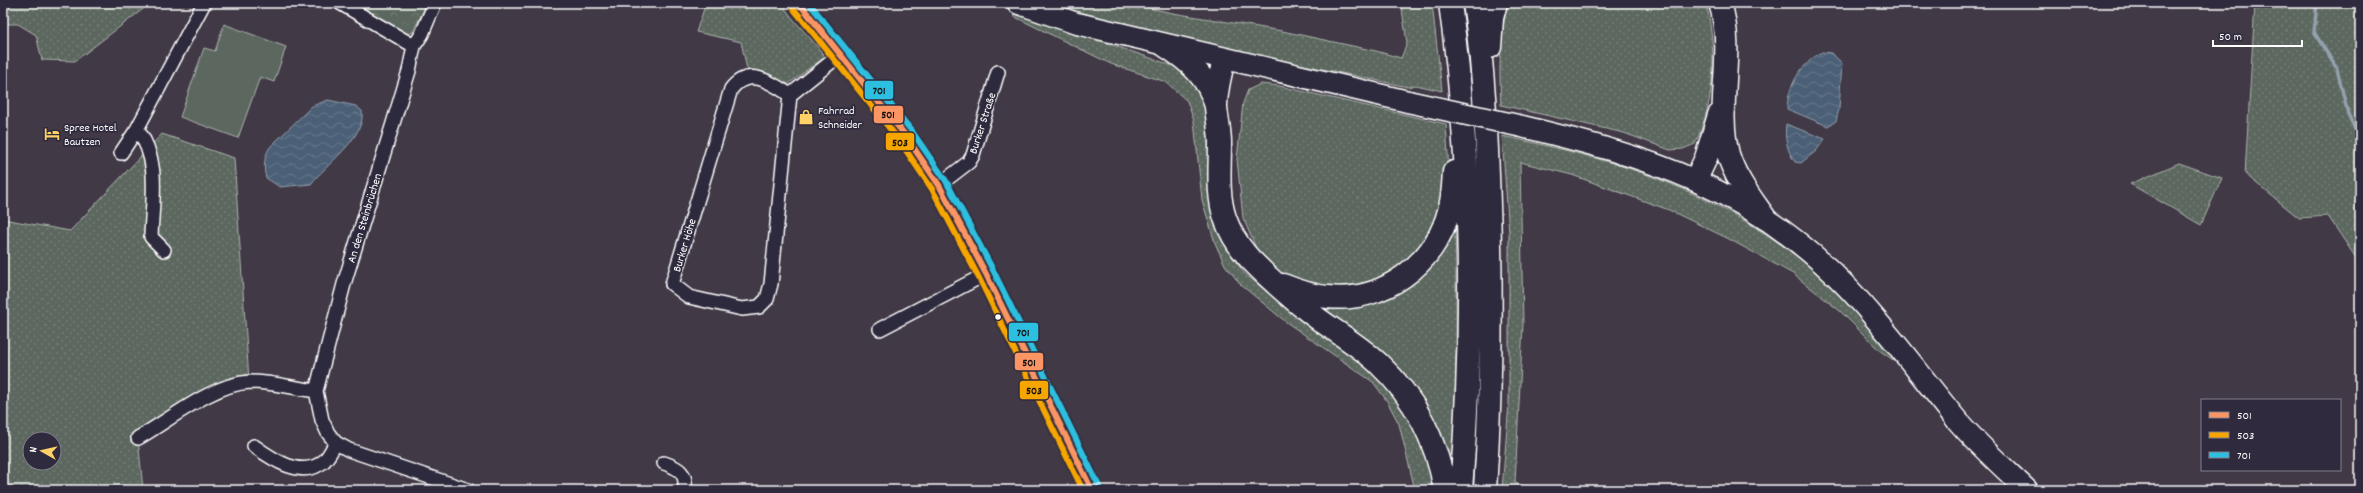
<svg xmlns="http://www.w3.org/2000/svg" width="2363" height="493" font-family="Dekko,sans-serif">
  <defs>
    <pattern id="green-dots" width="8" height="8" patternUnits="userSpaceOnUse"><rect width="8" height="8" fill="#5b685e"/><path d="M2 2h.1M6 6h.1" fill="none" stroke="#747f76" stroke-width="1.8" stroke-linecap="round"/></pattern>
    <pattern id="forest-crowns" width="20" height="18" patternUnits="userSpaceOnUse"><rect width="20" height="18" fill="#5b685e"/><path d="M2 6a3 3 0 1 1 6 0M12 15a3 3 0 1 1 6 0" fill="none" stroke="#747f76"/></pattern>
    <pattern id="water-waves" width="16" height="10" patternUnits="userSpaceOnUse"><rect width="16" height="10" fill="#4c6077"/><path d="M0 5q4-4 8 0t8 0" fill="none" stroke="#67788b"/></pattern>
  </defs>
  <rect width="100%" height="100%" fill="#413946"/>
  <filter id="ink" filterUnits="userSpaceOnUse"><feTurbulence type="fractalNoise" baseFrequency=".025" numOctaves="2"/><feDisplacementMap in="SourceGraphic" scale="8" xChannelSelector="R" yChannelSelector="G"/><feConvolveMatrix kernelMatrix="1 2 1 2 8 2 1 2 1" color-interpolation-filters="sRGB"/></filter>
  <g filter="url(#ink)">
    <!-- green -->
    <path fill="url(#green-dots)" stroke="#adb4ae" fill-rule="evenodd" d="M3,3H151L75,61L42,60L36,35L18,24H3Z
      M706,3H782C793,23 813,38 825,57L788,84C772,80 767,72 747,69L741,42L696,32Z
      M1048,3H1124L1173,13L1282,31L1376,51L1401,58L1407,43L1401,3H1432L1442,91L1416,85L1408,87L1162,35Z
      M1508,3H1706C1717,51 1716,99 1695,144L1683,149L1670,150L1624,133L1501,105C1499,69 1499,38 1508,3Z
      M2255,3H2360V264L2328,216L2299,218L2245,174Z
      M1017,12L1188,71L1207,94L1223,237L1233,258L1245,274L1260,286L1357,356L1408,409L1440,490H1415L1399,424L1387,401L1373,382L1286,322L1241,285L1225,265L1215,243L1202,200L1194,121L1187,101L1166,82L1111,64L1013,16Z
      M1261,84L1279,86L1446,124L1449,171L1439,224L1399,276L1345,294L1288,279L1272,266L1257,250L1243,218L1237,159L1243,103L1248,90Z
      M162,134L234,158L249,380L138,438L143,490H3V219L70,231ZM30,439H54V463H30Z
      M1502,136C1551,146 1601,158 1648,175C1743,210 1842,275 1896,362L1879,350L1840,311L1793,274L1727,238L1669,210L1572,175L1520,162L1523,324L1515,483L1530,488V490H1502L1509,403V233Z
      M2179,163L2222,178L2201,225L2130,184Z
      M1451,227H1455C1457,307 1457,389 1452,469L1436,432L1301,296L1363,301Z"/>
    <!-- forest -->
    <path fill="url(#forest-crowns)" stroke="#adb4ae" d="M348,3H427L413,32L409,34L399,31Z"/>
    <!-- pitch -->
    <path fill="#5b685e" stroke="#adb4ae" d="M224,24L286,47L274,82L260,77L238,138L180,117L204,48L215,51Z"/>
    <!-- water -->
    <path fill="url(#water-waves)" stroke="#94a0ad" d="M1822,52L1831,53L1842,63L1839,109L1836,121L1828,126L1787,109C1788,85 1801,64 1822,52Z
      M328,100L356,106L362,111C366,138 325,165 311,184L280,187L266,178C263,168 264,156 270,147L312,106Z
      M1786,124L1825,139L1816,151L1801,163L1795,162C1787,151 1784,137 1786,124Z"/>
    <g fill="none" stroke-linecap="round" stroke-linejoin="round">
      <!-- stream -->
      <path stroke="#94a0ad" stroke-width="3.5" d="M2317,3L2314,32L2337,69L2348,114L2360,140"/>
      <!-- minor casing -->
      <g stroke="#fff" stroke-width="16">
        <path id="minor" d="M340,3L414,46
          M435,3L422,34L414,46L409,71L344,284L316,391L322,420L328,433L336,443L349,450L468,490
          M790,95C772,83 749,66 731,89L672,284L689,297L742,309L759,307L767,299L771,284L790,95L841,54
          M137,129C161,160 152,200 151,237L164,250
          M121,153L137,129L204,3
          M939,185L969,162L973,155L998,72
          M880,329L986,274
          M138,438C170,420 212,384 250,382C272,382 294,388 316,391
          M254,446C272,459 302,480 324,461C329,456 332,449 336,443
          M664,463C679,468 687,473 685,490"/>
      </g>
      <!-- tertiary casing -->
      <g stroke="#fff" stroke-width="19">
        <path id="tertiary" d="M799,3L905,135L939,185L986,274L1092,490"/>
      </g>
      <!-- primary casing -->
      <g stroke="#fff" stroke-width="24">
        <path id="primary" d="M1018,3L1075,23L1410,102
          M1520,126C1649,157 1752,188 1847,287C1887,329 1920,375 1956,419C1978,445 2003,467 2027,490"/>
      </g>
      <!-- motorway casing -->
      <g stroke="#fff" stroke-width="25">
        <path id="motorway" d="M1450,3C1472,164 1474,328 1461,490
          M1474,3C1483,60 1486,118 1488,175C1492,280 1492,385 1485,490
          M1720,3C1736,53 1715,104 1728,154C1735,178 1751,198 1765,218
          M1164,45C1189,61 1208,77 1216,106
          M1490,47L1492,18L1496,3
          M1224,60C1220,75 1216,91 1216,107C1217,119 1220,131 1220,143C1220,169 1217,194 1225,218C1235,247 1254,264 1276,284C1285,292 1294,300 1304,308C1328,328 1356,342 1379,364C1415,398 1437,442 1445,490
          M1696,179L1706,158L1719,115
          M1283,285C1298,291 1312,296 1328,297C1383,303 1435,264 1449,211C1453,198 1453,185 1454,172"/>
      </g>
      <!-- minor -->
      <use href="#minor" stroke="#2f2a3d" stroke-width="13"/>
      <!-- tertiary -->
      <use href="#tertiary" stroke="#2f2a3d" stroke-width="16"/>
      <!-- primary -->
      <use href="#primary" stroke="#2f2a3d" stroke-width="21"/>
      <!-- motorway -->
      <use href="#motorway" stroke="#2f2a3d" stroke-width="22"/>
      <!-- primary-bridge casing -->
      <g stroke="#fff" stroke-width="24" stroke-linecap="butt">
        <path id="primary-bridge" d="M1410,102L1520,126"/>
      </g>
      <!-- primary-bridge -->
      <use href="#primary-bridge" stroke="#2f2a3d" stroke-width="21"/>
      <!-- bus-1 casing -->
      <g stroke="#2f2a3d" stroke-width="9">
        <path id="bus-1" d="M799,3L905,135L939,185L986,274L1092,490"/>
      </g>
      <!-- bus-2 casing -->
      <g stroke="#2f2a3d" stroke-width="9">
        <path id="bus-2" d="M793,8L899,140L932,189L979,278L1083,490"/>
      </g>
      <!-- bus-3 casing -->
      <g stroke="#2f2a3d" stroke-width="9">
        <path id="bus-3" d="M809,3L911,130L946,181L993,270L1099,486"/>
      </g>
      <!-- bus-1 -->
      <use href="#bus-1" stroke="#fb9564" stroke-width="6"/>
      <!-- bus-2 -->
      <use href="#bus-2" stroke="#f7a600" stroke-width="6"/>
      <!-- bus-3 -->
      <use href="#bus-3" stroke="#2dbfdf" stroke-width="6"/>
    </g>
  </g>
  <!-- icons -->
  <defs>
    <g id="shop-bare" transform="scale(1.2)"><path d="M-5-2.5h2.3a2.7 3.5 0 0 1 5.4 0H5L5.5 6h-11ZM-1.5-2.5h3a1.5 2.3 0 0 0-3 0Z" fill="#ffd166" stroke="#2f2a3d" stroke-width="2.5" paint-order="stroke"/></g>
    <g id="hotel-bare" transform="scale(1.2)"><path d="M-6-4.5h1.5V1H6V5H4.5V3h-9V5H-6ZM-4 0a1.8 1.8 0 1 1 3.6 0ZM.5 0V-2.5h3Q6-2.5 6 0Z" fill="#ffd166" stroke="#2f2a3d" stroke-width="2.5" paint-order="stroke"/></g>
  </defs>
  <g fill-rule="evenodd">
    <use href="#shop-bare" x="806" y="117"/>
    <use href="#hotel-bare" x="52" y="134"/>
  </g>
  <!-- markers -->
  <circle fill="#fff" stroke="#2f2a3d" stroke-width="1.5" cx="998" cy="317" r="3.5"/>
  <g text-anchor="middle" stroke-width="3.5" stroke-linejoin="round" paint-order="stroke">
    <!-- poi labels -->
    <g font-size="12" fill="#fff" stroke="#2f2a3d" text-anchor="start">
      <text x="818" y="114">Fahrrad<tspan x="818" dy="14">Schneider</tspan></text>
      <text x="64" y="131">Spree Hotel<tspan x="64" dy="14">Bautzen</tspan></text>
    </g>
    <!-- street labels -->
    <g font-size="12" fill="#fff" stroke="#2f2a3d">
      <text transform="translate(982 123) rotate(-72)" y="4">Burker Straße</text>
      <text transform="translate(364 218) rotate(-73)" y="4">An den Steinbrüchen</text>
      <text transform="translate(684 245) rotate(-73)" y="4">Burker Höhe</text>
    </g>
  </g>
  <g stroke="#2f2a3d" stroke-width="1.5">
    <rect x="864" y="80" width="30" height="20" rx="4" fill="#2dbfdf"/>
    <rect x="873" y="105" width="31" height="19" rx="4" fill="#fb9564"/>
    <rect x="885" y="132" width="30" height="19" rx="4" fill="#f7a600"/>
    <rect x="1008" y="322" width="31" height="20" rx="4" fill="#2dbfdf"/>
    <rect x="1014" y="352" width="30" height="19" rx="4" fill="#fb9564"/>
    <rect x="1019" y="380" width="30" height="20" rx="4" fill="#f7a600"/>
  </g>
  <g font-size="11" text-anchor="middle" font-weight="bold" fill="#111">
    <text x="879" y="94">701</text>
    <text x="888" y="118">501</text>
    <text x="900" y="146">503</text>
    <text x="1023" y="336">701</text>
    <text x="1029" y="366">501</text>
    <text x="1034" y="394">503</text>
  </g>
  <!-- margin -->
  <rect width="2363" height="493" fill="none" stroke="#2f2a3d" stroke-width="16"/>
  <rect x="8" y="8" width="2347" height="477" fill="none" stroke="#fff" stroke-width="1.5" filter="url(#ink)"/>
  <!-- legend -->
  <rect x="2201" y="399" width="140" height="72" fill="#2f2a3d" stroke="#827f8b"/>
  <rect x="2209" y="412" width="20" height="6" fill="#fb9564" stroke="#827f8b"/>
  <text x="2237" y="419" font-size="12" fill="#ffffff">501</text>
  <rect x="2209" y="432" width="20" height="6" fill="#f7a600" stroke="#827f8b"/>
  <text x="2237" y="439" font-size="12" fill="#ffffff">503</text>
  <rect x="2209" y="452" width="20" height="6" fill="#2dbfdf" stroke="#827f8b"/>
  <text x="2237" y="459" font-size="12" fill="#ffffff">701</text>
  <!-- north arrow -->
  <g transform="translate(42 451) rotate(278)"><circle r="19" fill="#2f2a3d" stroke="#827f8b"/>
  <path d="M0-3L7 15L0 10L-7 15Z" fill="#ffd166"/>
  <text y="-6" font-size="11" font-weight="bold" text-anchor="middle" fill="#ffffff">N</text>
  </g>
  <!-- scale -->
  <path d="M2213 40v6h89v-6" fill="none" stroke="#ffffff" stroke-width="2"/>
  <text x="2219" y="40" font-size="12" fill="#ffffff" stroke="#2f2a3d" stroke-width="3" paint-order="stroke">50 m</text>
</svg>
